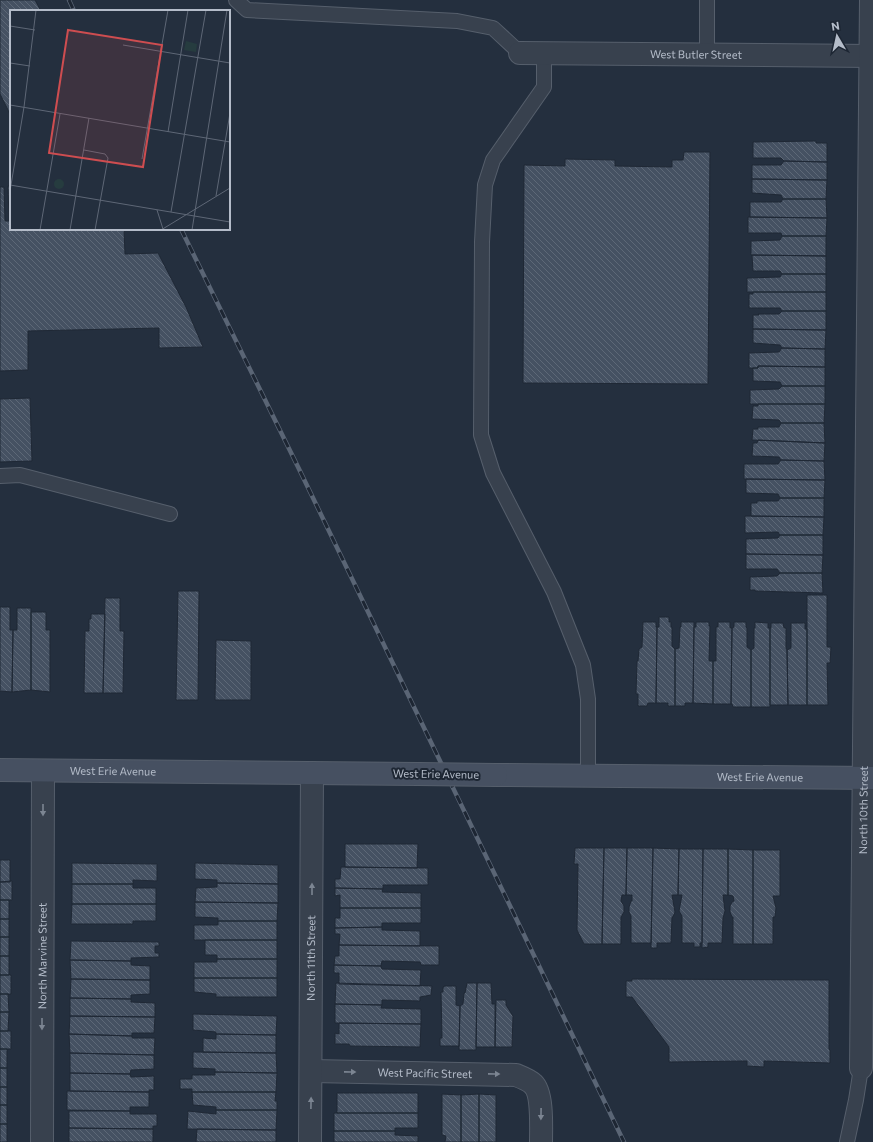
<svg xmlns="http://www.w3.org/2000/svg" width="873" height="1142" font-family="Commissioner,sans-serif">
  <defs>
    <pattern id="building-back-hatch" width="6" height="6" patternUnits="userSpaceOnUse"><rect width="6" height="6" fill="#455162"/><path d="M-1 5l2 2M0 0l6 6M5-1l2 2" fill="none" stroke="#5d6877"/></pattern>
  </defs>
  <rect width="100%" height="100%" fill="#242f3e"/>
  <!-- building -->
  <path fill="url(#building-back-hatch)" stroke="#1f2835" d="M0,0H35L41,11H11V116L0,94Z
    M816,141V143H827V162L784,161L781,158H753V142Z
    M684,152H710L708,384L523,383L524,165L565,166V159L615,160V166L672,167V160H683Z
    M784,161L827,162V180L752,179V165H781Z
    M752,179L827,180L826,199H783L781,195L752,193Z
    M8,186H11V229H124L125,254L158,253L186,307L203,347L159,348V328L28,331V370L0,371V187H4L5,221H9Z
    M783,199H826L827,218L750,217V202H781Z
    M748,217L827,218L826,236H782L781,233H748Z
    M782,236H826V256L751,255V241L780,240Z
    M752,255L826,256V274H782L780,271H753Z
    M782,274H826V292H747V278L780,277Z
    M753,292H826V311H782L780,308H749V294H753Z
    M782,311H826V330L753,329V315H759L758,314H779Z
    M753,329L826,330L825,349L782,348L780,345L753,343Z
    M782,348L825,349V367L758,366V368H749V353L779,352Z
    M758,366L825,367V386H782L780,382L753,381V368H758Z
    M782,386H825V404H750V390L779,389Z
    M30,398L32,461L0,462V399Z
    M758,404H825L824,423H781L779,420L752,419L753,406H758Z
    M781,423H824L825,443L752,440L753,429H758V427H779Z
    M758,440L825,443L824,461L781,460L779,457L752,456L753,443H757Z
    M781,460L824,461L825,480L744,479V464H778Z
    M746,479L825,480L824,498H780L778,494L746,493Z
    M780,498H824V517L751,516V503H757V501H778Z
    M745,516L824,517L823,535H780L778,532L745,533Z
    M780,535H823V555L746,554V539L778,538Z
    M746,554L823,555L822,573H780L777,569H746Z
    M780,573H822L823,593L755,591V590H750V577L777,576Z
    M178,591H199L198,700H176Z
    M807,595H827V647H831L830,663H827L828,705H807Z
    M105,598H120V631H124L123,693H103Z
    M0,607H10V630H13L12,692L0,691Z
    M17,608H31V690L12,692L13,630H17Z
    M31,612H46V630H50V692L31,690Z
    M91,614H105L103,693H84L85,631H89V619H91Z
    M659,617H669V622H671V627H672V646L675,649V706H668V703H656L657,627H659Z
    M643,622H656V627H657L656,703H648L647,706H638V694H636L637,661H638L639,649L642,647Z
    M681,622H694L693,703H685V706H675V649L679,648L680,627H681Z
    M696,622H709V626H710L709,661H713V704L693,703L694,627H696Z
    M718,622H730V628H732L731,704H713V661H716V627H718Z
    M734,622H746V627L747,628V647L751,650V707H733L732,704H731L732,628L734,627Z
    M755,622L768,623V628H770V707H751V650L754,648V628H755Z
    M771,623H783L784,628H786V648L787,650L788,705H770V628H771Z
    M791,623H805V629H807V705H788L787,650L791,648Z
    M216,640L251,641V700H215Z
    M345,844H418L417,868L345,867Z
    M575,848H604L602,944H584L577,930L578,864H574Z
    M604,848H627L626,895H622L621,901L624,906V912L621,917V944H602Z
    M627,848H653L651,943H631V916L629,912V907L631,901H632V895H626Z
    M653,848L679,849L678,895H672L675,912L673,917H672L671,943H657V948H651Z
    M679,849H703L702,943H700V947H694V943H682V916L679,911L682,895H678Z
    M703,849H728V895H723L725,911L723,918L722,943H708V947L702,948Z
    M728,849L753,850V944H733V917H732L730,912V906L732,902L734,901L733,896L728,895Z
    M753,850H780V896H773L776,908L775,917H773V944H753Z
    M0,860H10V882H0Z
    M72,863L157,864V881L133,880V884H72Z
    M195,863L278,865V884L217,883V880L195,879Z
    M341,867L428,868V885H383V889L335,888V879H340Z
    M12,881V900H0V882Z
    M217,883L278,884V903L195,902L196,888L217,887Z
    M72,884H133V888H156V904H72Z
    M335,888L383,889L382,892L421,893V908H340V895L335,896Z
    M0,900H9V919H0Z
    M195,902L278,903L277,921H218V918L195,917Z
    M72,904H156V921H133V924H71Z
    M340,908H421V923H382V927L335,928V918H340Z
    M0,919H9V937H0Z
    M218,921H277V940H194V925H218Z
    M382,927V930L420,931V946L339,945L340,934H335V928Z
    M0,937H9V956H0Z
    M205,940H277V959H217V955H205Z
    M71,941L159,942V946H155V953H159V957L131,958V961L70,960Z
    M339,945L439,946V965H421L420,962L382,961L381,966L334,965L335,956H339Z
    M0,956H9V975H0Z
    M217,959H277V978H194V962H217Z
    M70,960L131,961V965L150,966V980L71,979Z
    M334,965L381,966L382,969L421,970L420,986L339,984V973H334Z
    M0,975H11V994H0Z
    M194,978H277V997H216V994L194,992Z
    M71,979L150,980V994L131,995V999L70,998Z
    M632,979L829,980V1049L830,1050V1063L764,1061V1067L747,1066V1061L669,1062V1047L632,997H626V981H632Z
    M336,983L432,986L431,995L420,997V1001L382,1000V1005L335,1004Z
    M467,983H477L476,1050H459L460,1006L463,1004L464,993H465Z
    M477,983H491L492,1004H495V1047H476Z
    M444,986H456V1005L460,1006L459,1046H440V1038H442L441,992H443V987H444Z
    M0,994H8L9,1012H0Z
    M70,998L131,999V1002L155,1003V1017L70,1016Z
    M496,1000H506V1005L513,1016L512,1047H495Z
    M335,1004L382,1005L381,1008L421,1009V1024L335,1023Z
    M0,1012H9L8,1031H0Z
    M193,1014L277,1016L276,1035L216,1034V1032L193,1030Z
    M70,1016L155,1017L154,1033H132V1036L69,1034Z
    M339,1023L421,1024L420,1047L350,1046L349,1044H335V1033L339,1034Z
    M0,1031H11V1049H0Z
    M69,1034L132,1036V1038H155L154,1055L70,1053Z
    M216,1034L276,1035V1053L203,1052V1038L216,1039Z
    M0,1049H7V1068H0Z
    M193,1052L276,1053L277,1073L215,1072V1069L193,1068Z
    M70,1053L154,1055V1069L131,1070L130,1074L70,1073Z
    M0,1068H7V1087H0Z
    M215,1072L277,1073L276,1092H192V1089H180V1079H192V1075H215Z
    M70,1073L130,1074L131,1077L154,1076V1090H149V1092L70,1091Z
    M0,1087H7V1105H0Z
    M67,1091L149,1092V1107H130V1111L67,1110Z
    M192,1092H276L275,1101H277V1110H216V1107L193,1105Z
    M337,1093H418V1113H337Z
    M442,1094L461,1095V1142H445L446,1136L442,1135Z
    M479,1094V1142H461V1095Z
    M479,1094L496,1095V1142H479Z
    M0,1105H7V1124H0Z
    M216,1110H277L276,1130L187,1129L188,1111L216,1114Z
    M69,1111H130V1114H157V1126H153V1129L69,1128Z
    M334,1113H418V1128H395V1131H334Z
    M0,1124H7V1142H0Z
    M69,1128L153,1129V1142H69Z
    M197,1129L276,1130V1142H196Z
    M334,1131H395V1135L418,1136V1142H334Z"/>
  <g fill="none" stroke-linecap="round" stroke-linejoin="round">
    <!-- service casing -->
    <g stroke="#565f6c" stroke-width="16">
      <path id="service" d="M236,0L247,10L457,21L493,28L520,53
        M707,0V55
        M544,54V87L493,160L485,185L482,242L481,435L493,473L554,592L583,665L588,699V775
        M0,476L20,475L170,514
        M847,1142L856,1100L861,1068"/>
    </g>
    <!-- minor casing -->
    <g stroke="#565f6c" stroke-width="24">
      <g id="minor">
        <path id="s1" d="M520,53L873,56"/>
        <path id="s2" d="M861,1068L871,0"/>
        <path id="s3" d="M312,1071L516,1075C521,1077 529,1080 533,1084C543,1093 541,1129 541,1142"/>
        <path id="s4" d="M42,1142L43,771"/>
        <path id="s5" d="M310,1142L312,773"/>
      </g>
    </g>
    <!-- secondary casing -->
    <g stroke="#565f6c" stroke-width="24">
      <g id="secondary">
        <path id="s6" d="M0,770L418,774"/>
        <path id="s7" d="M496,775L873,778"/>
      </g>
    </g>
    <!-- service -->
    <use href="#service" stroke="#38414e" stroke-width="14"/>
    <!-- minor -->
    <use href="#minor" stroke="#38414e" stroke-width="22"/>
    <!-- secondary -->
    <use href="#secondary" stroke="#465061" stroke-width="22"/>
    <!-- rail casing -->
    <g stroke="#5a6575" stroke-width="4.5">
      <path id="rail" d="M69,0L74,11
        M181,229L300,471L624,1142"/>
    </g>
    <!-- rail -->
    <use href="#rail" stroke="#1d2633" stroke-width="3" stroke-dasharray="9" stroke-linecap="butt"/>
    <!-- secondary-bridge casing -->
    <g stroke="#565f6c" stroke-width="24" stroke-linecap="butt">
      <path id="secondary-bridge" d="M418,774L496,775"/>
    </g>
    <!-- secondary-bridge -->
    <use href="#secondary-bridge" stroke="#465061" stroke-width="22"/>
  </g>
  <!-- one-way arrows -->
  <defs><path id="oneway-solid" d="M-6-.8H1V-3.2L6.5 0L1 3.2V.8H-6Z"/></defs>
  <g fill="#7c8592">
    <use href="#oneway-solid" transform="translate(43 810) rotate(90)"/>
    <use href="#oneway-solid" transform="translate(312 889) rotate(-90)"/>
    <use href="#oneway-solid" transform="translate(42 1024) rotate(90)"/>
    <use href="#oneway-solid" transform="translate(350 1072) rotate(1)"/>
    <use href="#oneway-solid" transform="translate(494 1074) rotate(1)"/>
    <use href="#oneway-solid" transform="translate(311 1103) rotate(-89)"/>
    <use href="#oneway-solid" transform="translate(541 1114) rotate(91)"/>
  </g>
  <g text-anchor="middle" stroke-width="4" stroke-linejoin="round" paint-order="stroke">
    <!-- street labels -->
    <g font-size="11" fill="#b4bcc9" stroke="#1d2633">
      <text dy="4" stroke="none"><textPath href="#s1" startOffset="176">West Butler Street</textPath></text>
      <text dy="4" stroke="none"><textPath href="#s6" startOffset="113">West Erie Avenue</textPath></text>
      <text transform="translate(436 774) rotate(1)" y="4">West Erie Avenue</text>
      <text dy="4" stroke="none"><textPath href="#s7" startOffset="264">West Erie Avenue</textPath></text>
      <text dy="4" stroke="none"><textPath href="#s2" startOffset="258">North 10th Street</textPath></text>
      <text dy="4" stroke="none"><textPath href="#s4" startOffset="186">North Marvine Street</textPath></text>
      <text dy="4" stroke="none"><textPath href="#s5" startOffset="184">North 11th Street</textPath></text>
      <text dy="4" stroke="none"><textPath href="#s3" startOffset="113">West Pacific Street</textPath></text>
    </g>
  </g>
  <!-- overview -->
  <g transform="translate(10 10)">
    <rect width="220" height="220" fill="#242f3e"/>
    <path d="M44 174a5 5 0 1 1 10 0a5 5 0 1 1-10 0Z" fill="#263c3f"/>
    <path d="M176,31L187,34L186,42L174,40Z" fill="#263c3f"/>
    <path fill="none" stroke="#5e6776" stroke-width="1" d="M0,16L25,20M113,35L220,53M0,53L20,56M0,95L220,132M158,122L178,0M74,140L95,144L98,148L85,220M132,149L158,0M0,175L220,212M0,181L14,97L26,0M206,186L220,103M147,200L153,219M161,202L196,0M30,220L50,104M60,220L79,108M151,220L220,178M182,220L217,0"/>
    <path fill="#ce4d50" fill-opacity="0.15" stroke="#ce4d50" stroke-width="2" d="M58,20L152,35L133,157L39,143Z"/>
    <rect width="220" height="220" fill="none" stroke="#b4bcc9" stroke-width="2"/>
  </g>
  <!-- north arrow -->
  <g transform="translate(837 36) rotate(351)" stroke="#1d2633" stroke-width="3" paint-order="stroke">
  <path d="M0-3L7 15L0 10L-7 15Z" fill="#b4bcc9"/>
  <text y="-6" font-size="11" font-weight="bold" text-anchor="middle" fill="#b4bcc9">N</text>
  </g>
</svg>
